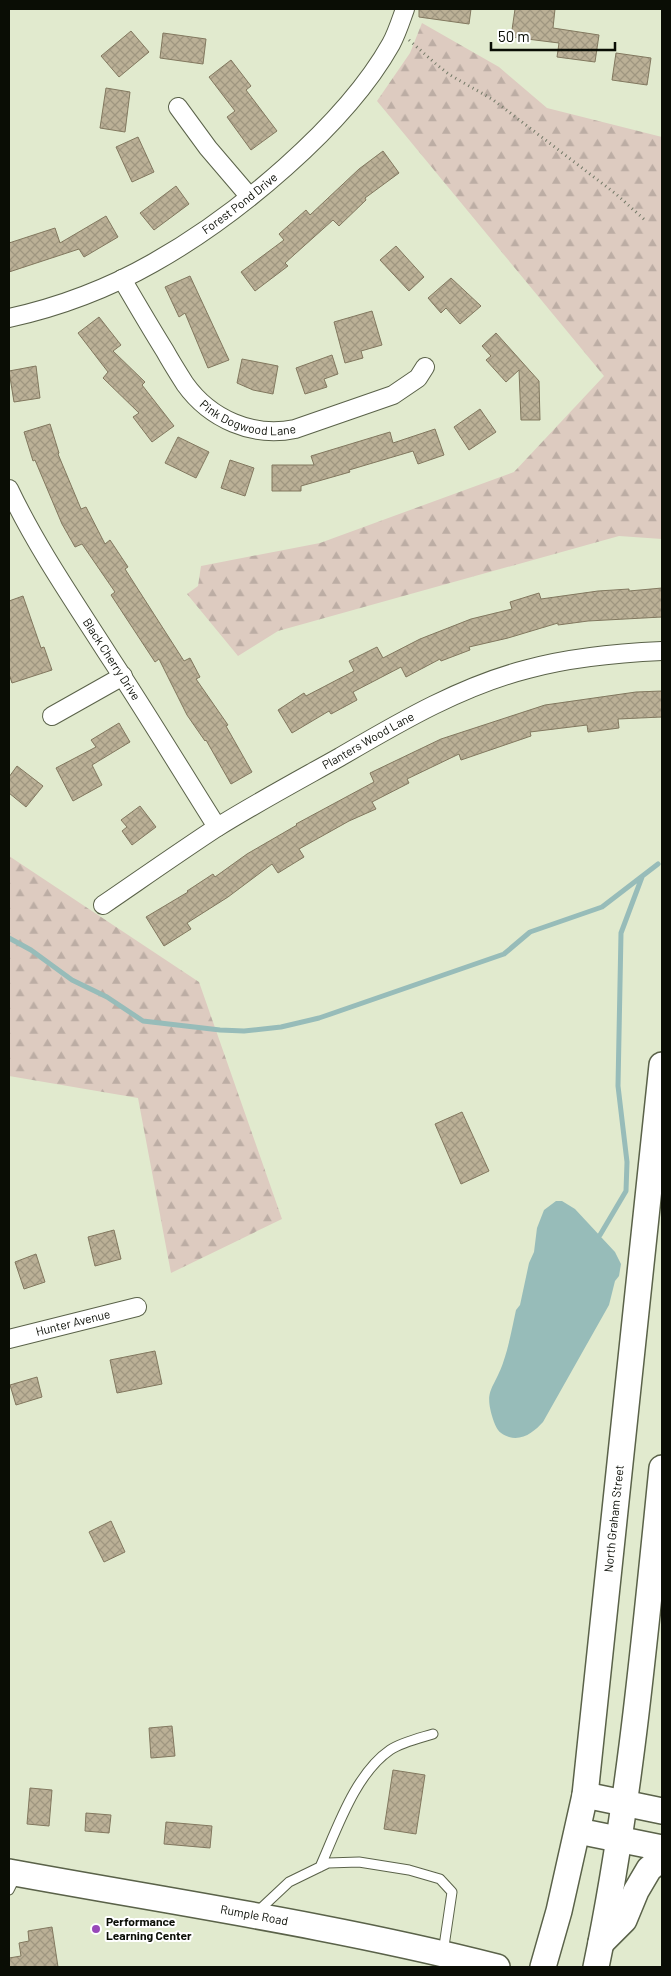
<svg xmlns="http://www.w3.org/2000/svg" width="671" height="1976" font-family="Barlow,sans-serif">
  <defs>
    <pattern id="forest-firs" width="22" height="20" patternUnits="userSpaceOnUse" patternTransform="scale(1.25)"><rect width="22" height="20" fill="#ddcbc0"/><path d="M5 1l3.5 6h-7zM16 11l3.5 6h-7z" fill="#bcada4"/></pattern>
    <pattern id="building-cross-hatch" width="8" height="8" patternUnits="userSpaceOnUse" patternTransform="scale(1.25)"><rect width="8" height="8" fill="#bbb096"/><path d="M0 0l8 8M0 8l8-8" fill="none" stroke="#9f9680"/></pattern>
  </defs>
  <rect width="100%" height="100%" fill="#e1eace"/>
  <!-- forest -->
  <path fill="url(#forest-firs)" d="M422,23L499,67L547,108L662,137V539L619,536L278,631L238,656L187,594L198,586L201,566L320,543L514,472L604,376L377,101L410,53Z
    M9,856L199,982L282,1219L171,1273L138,1098L9,1076Z"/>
  <!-- water -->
  <path fill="#97bcb9" d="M556,1201H562L575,1209L615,1252L621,1264L619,1276L615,1281L609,1305L543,1422C535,1431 523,1441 509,1437C500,1434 497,1430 494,1422C483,1390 493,1391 503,1363C509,1346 512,1328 516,1310L520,1305L529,1263L534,1252L537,1228L544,1210Z"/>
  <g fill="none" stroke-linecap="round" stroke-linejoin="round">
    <!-- stream -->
    <path stroke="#97bcb9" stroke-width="5" d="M9,938L31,950L72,980L107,997L143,1021L220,1030L244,1031L281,1027L319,1018L504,954L530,932L602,907L658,864
      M600,1235L626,1191L627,1162L618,1086L621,933L642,877"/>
  </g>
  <!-- building -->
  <path fill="url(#building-cross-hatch)" stroke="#82785f" d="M419,9H471L469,24L419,17Z
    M515,9H555L553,28L599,35L595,62L557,57L559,43L511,37Z
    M131,31L149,52L119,77L101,56Z
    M163,33L206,39L203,64L160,58Z
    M616,53L651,58L647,85L612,80Z
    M231,60L251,86L246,90L277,131L251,150L227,117L235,111L209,77Z
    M106,88L130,92L125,132L100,128Z
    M138,137L154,172L132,182L116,147Z
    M383,151L399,173L365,198L366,200L339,226L333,220L285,263L288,266L255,291L241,272L284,240L279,234L306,210L310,215L359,169Z
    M176,186L189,204L154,230L140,213Z
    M106,216L118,237L84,257L79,249L9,272V243L55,228L60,243Z
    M396,246L424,277L409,291L380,260Z
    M190,276L229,360L208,368L185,313L179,317L165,287Z
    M451,278L481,306L460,324L446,308L441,313L428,298Z
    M372,311L382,345L361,351L363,358L345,363L334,322Z
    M99,317L121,345L113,351L145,382L142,385L174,426L152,442L133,417L139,413L103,378L108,372L78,333Z
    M496,333L539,381L540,420H521L519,370L506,382L486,360L491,356L482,346Z
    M332,355L338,374L324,379L327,387L305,394L296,368Z
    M242,359L278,366L273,394L253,390L237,383Z
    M36,366L40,398L14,402L9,371Z
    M480,409L496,432L469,450L454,427Z
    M50,424L59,453L58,454L81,509L86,507L105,544L110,540L128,567L125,569L184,661L190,658L200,677L196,679L228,725L226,726L252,772L231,784L206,740L205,741L187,715L159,659L155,662L111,595L115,592L82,544L75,547L62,524L35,460L33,461L24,432Z
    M435,429L444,455L418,464L413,451L349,470L350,472L301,486V491H272V465H314L311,456L390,432L393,443Z
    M178,437L209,452L196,478L165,463Z
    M230,460L254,468L245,496L221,488Z
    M662,588V617L588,621L558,625V623L508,638L469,647L470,650L441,661L440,659L406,677L401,667L353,692L357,700L331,714L329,711L292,733L278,710L304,693L306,696L354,671L349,661L377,647L383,658L420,639L471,619L512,609L510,602L539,593L541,599L598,591L629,589V591Z
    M23,596L41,648L44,647L52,670L12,683L9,674V601Z
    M662,691V717L618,719L619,728L588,732L587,725L530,732L531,736L461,760L459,754L407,779L409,783L372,802L376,809L349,821L299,849L304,857L278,873L272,864L228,897L187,923L191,929L164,946L146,917L188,892L187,891L213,874L215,877L247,854L297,825L296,824L374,782L370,773L441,739L545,705L636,692Z
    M119,723L130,742L92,765L102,785L73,801L56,768L96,747L91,740Z
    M17,766L43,786L26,807L9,793V777Z
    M140,806L156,827L132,845L122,831L127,827L121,820Z
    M462,1112L489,1171L461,1184L435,1124Z
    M114,1230L121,1259L95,1266L88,1237Z
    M36,1254L45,1282L24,1289L15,1262Z
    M155,1351L162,1384L117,1393L110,1360Z
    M37,1377L42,1397L16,1405L10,1385Z
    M111,1521L125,1552L104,1562L89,1532Z
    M172,1726L175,1756L151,1758L149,1728Z
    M393,1770L425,1775L416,1834L384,1829Z
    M30,1788L52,1790L49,1826L27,1824Z
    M86,1813L111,1815L109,1833L85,1831Z
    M166,1822L212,1826L210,1848L164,1844Z
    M52,1927L58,1967H9V1958L21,1956L19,1943L29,1941L28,1931Z"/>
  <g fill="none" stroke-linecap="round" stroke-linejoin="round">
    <!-- lane casing -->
    <g stroke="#5a6249" stroke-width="11">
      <path id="lane" d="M320,1867C337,1829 355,1774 390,1750C402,1742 420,1738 433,1734
        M9,1890L16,1876
        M256,1913L289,1882L328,1863L359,1862L409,1870L440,1879L452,1892L443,1953"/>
    </g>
    <!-- street casing -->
    <g stroke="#5a6249" stroke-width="20">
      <g id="street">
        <path d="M178,107L208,148L249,196"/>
        <path id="s1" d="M122,279C136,303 150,327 165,351C171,362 178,373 185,384C210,419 253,438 295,429L393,395L418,378L425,367"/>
        <path id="s2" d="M9,318C59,307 109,288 153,263C235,217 345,126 391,44C397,33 401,20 405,9"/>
        <path id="s3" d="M9,489C37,548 74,601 109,656C146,712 181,770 217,827"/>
        <path d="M52,716L123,676"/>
        <path id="s4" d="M103,905C141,879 178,853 216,828C256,803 299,780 340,757C400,722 461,686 528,669C572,657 617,653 662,651"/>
        <path id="s5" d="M9,1339L137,1307"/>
      </g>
    </g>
    <!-- secondary casing -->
    <g stroke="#5a6249" stroke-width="28">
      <g id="secondary">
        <path d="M585,1795L662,1811"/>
        <path d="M578,1831L662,1848"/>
        <path id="s6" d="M9,1872C172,1902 337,1926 497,1967"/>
        <path d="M601,1943L624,1920L636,1891L649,1869L662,1858"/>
        <path id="s7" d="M543,1967L559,1911L585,1795L662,1065"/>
        <path d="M596,1967C630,1803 645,1635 662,1468"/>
      </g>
    </g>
    <!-- path -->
    <path stroke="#737967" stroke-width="3" stroke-dasharray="1 4" stroke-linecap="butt" d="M409,40L437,65L450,75L492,99L616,194L646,221"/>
    <!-- lane -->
    <use href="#lane" stroke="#fff" stroke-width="9"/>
    <!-- street -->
    <use href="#street" stroke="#fff" stroke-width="18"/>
    <!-- secondary -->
    <use href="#secondary" stroke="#fff" stroke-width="25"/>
  </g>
  <!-- markers -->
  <circle fill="#9849b9" stroke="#fff" stroke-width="2" cx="96" cy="1929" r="5"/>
  <g text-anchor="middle" stroke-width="4" stroke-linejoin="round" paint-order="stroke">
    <!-- street labels -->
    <g font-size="12" fill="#0a0d05" stroke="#fff">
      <text dy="4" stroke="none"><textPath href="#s2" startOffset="260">Forest Pond Drive</textPath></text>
      <text dy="4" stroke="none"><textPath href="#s1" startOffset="198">Pink Dogwood Lane</textPath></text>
      <text dy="4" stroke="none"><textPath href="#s3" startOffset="199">Black Cherry Drive</textPath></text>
      <text dy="4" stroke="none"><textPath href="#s4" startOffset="312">Planters Wood Lane</textPath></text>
      <text dy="4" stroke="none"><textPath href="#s5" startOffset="66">Hunter Avenue</textPath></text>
      <text dy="4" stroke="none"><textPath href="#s7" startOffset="455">North Graham Street</textPath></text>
      <text dy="4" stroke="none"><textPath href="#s6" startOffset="249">Rumple Road</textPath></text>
    </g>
    <!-- poi labels -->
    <g font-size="12" font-weight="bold" fill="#0a0d05" stroke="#fff" text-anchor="start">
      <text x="106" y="1926">Performance<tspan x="106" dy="14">Learning Center</tspan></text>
    </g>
  </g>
  <!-- border -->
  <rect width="671" height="1976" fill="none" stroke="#0a0d05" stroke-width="20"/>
  <!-- scale -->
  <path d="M491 42v8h124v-8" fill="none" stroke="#0a0d05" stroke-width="2.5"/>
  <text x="498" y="42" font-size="15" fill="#0a0d05" stroke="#ffffff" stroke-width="4" paint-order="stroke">50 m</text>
</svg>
